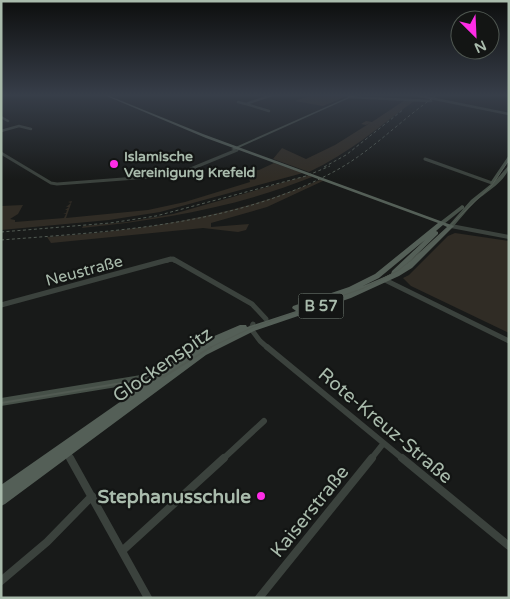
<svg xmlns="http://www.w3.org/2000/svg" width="510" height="599" font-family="'Varela Round',sans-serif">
  <rect width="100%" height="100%" fill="#181a19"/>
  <!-- green -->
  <path fill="#302c25" d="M312,95H349L323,106L295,101Z
    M405,100L414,101C380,126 348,154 309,172L273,159L282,148L306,159L335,145L370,123L366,125L361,124L366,121L372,122Z
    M274,163L303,173L160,212L109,220L1,230V206L23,205L18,214L10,219L15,220V222L64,218L66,214H63L66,213L67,210H65L69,207H66L71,203L68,202L72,201L66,218L148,210L185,202L250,182L247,171L259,170Z
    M309,175L312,177C238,207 161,220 82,228L83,226L127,222L173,214Z
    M322,179L325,180L267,207L211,223V227L249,224L246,230L238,232L203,228L51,243L47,237C142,230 234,217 322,179Z
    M455,233L509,241V333L411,286L403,278L409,275L448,236Z"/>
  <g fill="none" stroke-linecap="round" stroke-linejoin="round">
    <!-- street-far5 -->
    <path stroke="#3b423d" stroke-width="2.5" d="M415,95L509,114
      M349,97L431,101
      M238,102L246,104
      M269,111L246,104L272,95
      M1,117L8,121
      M1,131L19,126L31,129"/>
    <!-- street-far4 -->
    <path stroke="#3b423d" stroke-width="3" d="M1,153L51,183L57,184L176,175L237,150
      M425,159L492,183"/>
    <!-- street-far3 -->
    <path stroke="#3b423d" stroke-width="4" d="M451,226L509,237
      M166,261L172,259L175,261"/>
    <!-- street-far2 -->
    <path stroke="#3b423d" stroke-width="5" d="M173,259L252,304L266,319
      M385,280L509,341
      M1,305L171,259
      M253,324L251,329L260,341L268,348"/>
    <!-- street-far1 -->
    <path stroke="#3b423d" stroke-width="6" d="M267,347L403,459
      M67,452L71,459
      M223,459L264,421
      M371,459L383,444"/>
    <!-- street -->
    <path stroke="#3b423d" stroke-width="8" d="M70,458L148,598
      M402,458L509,546
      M122,551L224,458
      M1,581L47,542L92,496
      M259,598L372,458"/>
    <!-- secondary -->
    <path fill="#465048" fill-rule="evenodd" d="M353,95H356L234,150L231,149Z
      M509,155V160L496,180L509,165C509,180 484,193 474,203C467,210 460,219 453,227H449V225L471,200L491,184L490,183Z
      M462,205L464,206V208L444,224H440V222Z
      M159,372L162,373L163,376L162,379L132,384L149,386L150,389L149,392C139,394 125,392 117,387L1,406V398Z"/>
    <!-- primary -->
    <path fill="#545f57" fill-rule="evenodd" d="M104,95H107L203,134L454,226L412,268L399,276L351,298L254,331L206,355L5,504L1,506V485L127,397L182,353L205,340L240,325H246L247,327L296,311L292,308L293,306L349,287L375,274L438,223L206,138ZM443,225L447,227L406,265L438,234V232L436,231ZM425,240L392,271L391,274L363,286L379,278Z"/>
    <!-- tram-far1 -->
    <path stroke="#525b53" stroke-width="1" d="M209,348L251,328L364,288L399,270L434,241L492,185L509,160"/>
    <!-- tram -->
    <path stroke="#525b53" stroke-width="2" d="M1,403L165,376L211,347"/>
    <!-- rail -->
    <path stroke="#525b53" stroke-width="1" stroke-dasharray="3 2.5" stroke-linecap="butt" d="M324,167L346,155L404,109
      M1,232L110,223L156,216L306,176L330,166
      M1,240C115,231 235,226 337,170C373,150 403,118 437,95"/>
  </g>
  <!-- sky -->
  <linearGradient id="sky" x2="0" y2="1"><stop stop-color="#0d0e0e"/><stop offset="0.53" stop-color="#373e49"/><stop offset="1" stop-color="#373e49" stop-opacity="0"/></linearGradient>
  <rect width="510" height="179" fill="url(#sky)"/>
  <!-- markers -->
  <g fill="#fe2ce6" stroke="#131514" stroke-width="2">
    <circle cx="114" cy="164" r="5"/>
    <circle cx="261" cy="496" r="5"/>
  </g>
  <g text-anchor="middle" stroke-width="4.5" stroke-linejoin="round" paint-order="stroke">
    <!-- far-poi labels -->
    <g font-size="14" font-weight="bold" fill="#a9bbac" stroke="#131514" text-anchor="start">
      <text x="124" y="161">Islamische<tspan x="124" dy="16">Vereinigung Krefeld</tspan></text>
    </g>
    <!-- shield labels -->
    <rect fill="#131514" stroke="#7c897e" stroke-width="1" x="298.5" y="293.5" width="45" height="25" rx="4"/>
    <g font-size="15" font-weight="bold" fill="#a9bbac">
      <text x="321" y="311">B 57</text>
    </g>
    <!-- street labels -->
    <g font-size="16" fill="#a9bbac" stroke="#131514">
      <text transform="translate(84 270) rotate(-15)" y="6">Neustraße</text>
    </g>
    <!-- near-street labels -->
    <g font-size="19" fill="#a9bbac" stroke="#131514">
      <text transform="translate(162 364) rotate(-35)" y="7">Glockenspitz</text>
      <text transform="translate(386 425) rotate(40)" y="7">Rote-Kreuz-Straße</text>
      <text transform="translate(309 511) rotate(-51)" y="7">Kaiserstraße</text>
    </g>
    <!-- near-poi labels -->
    <g font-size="19" font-weight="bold" fill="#a9bbac" stroke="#131514" text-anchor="end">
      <text x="251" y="503">Stephanusschule</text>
    </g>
  </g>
  <!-- border -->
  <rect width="510" height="599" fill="none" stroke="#a9bbac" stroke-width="5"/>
  <!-- north arrow -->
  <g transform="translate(475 35) rotate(156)"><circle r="24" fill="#131514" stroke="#4f5751"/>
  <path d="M0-4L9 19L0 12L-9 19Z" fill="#fe2ce6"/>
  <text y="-8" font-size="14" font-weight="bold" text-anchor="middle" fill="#a9bbac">N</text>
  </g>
</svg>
